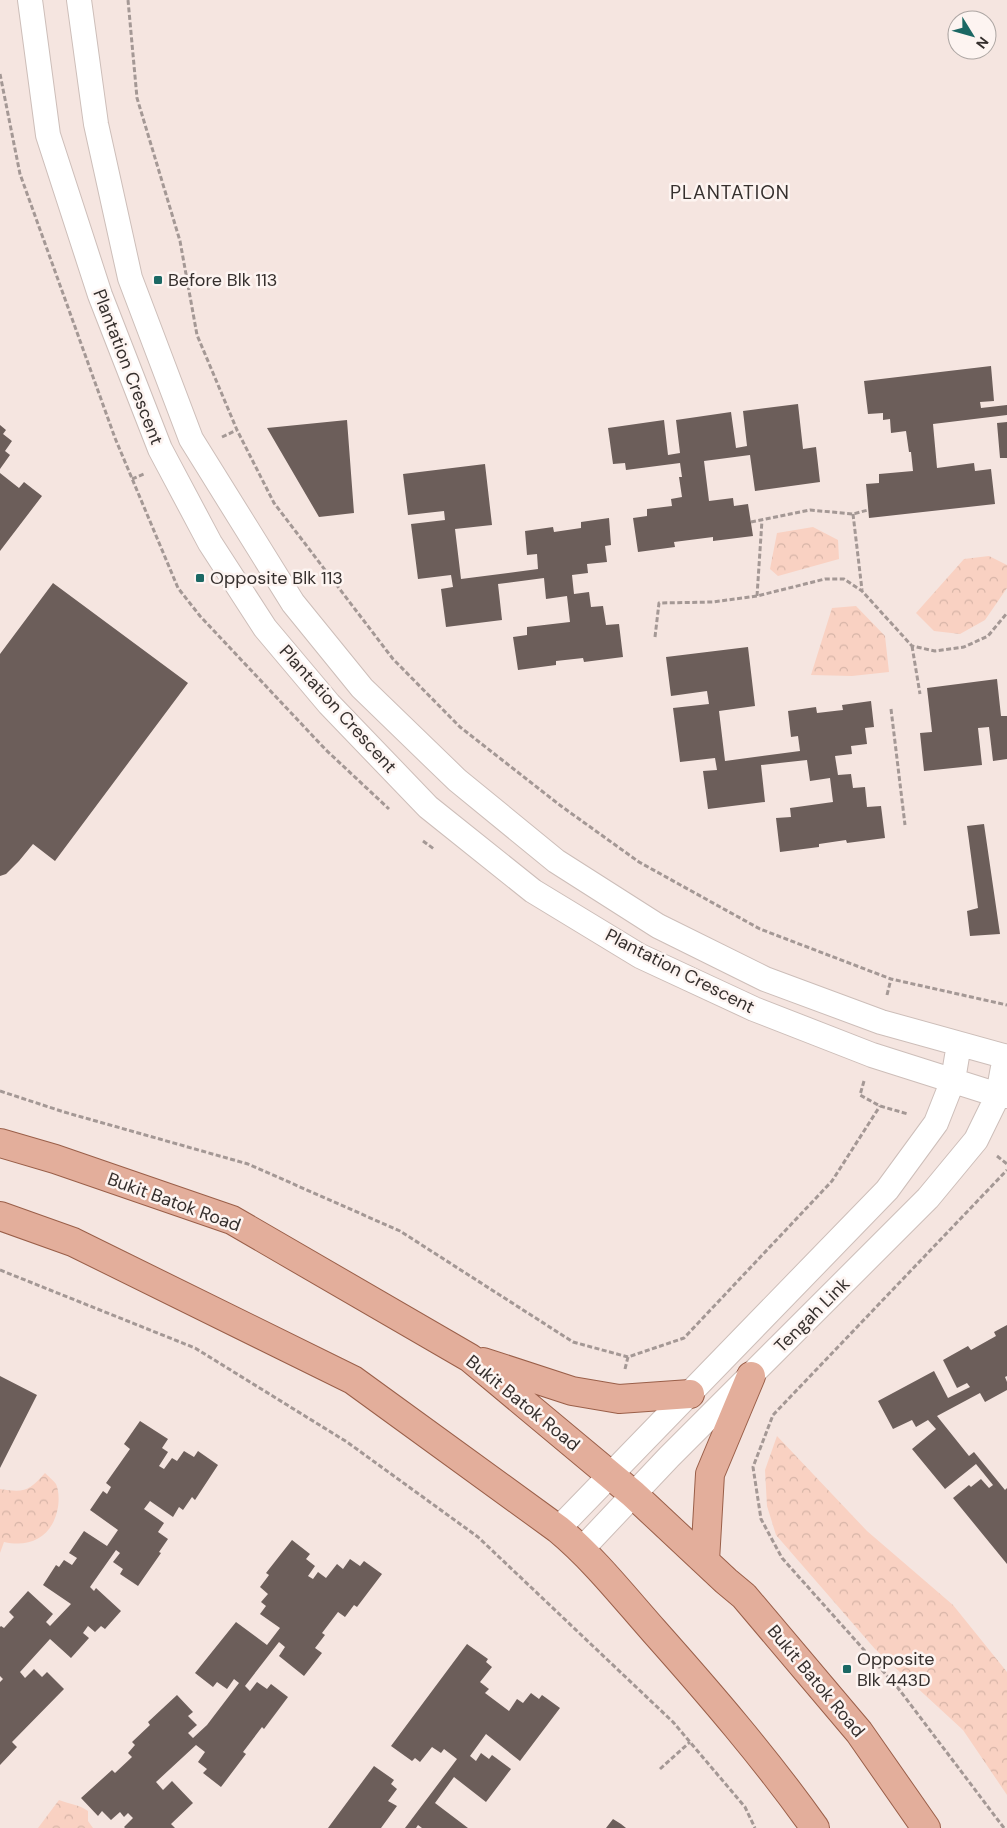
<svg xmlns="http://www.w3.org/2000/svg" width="1007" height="1828" font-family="'DM Sans',sans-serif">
  <defs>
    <pattern id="park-crowns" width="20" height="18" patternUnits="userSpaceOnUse" patternTransform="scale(1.25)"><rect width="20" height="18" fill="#f9d1c2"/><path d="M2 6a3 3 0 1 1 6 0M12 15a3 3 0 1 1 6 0" fill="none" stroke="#d6b4a7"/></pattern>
  </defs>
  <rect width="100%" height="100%" fill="#f5e5e0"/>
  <!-- park -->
  <path fill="url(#park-crowns)" d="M813,527L838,540L839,559L778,576L770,569L777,533Z
    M989,556L1007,565V588L985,620L960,634L934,631L916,613L964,559Z
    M856,606L885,636L889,672L852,676L811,675L832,608Z
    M777,1436L867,1531L953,1605L1007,1672V1795L963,1730L875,1649L776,1535L767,1506L765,1470Z
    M45,1473C48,1476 53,1480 56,1484C59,1490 59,1501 58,1507C53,1536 32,1548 4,1542L0,1553V1489C25,1493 29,1491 45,1473Z
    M59,1800C71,1805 78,1804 88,1811V1821L93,1828H38Z"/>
  <!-- building -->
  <path fill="#6c5e5a" d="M991,366L994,401L980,402L981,408L1007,405V415L933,424L937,468L974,463L975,471L991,469L995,504L869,518L866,484L879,483V474L913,471L911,452H909L906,431L891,433L890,419L883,420V413L868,414L864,381Z
    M798,404L803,449L816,447L820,482L755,491L750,455L704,461L709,501L733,498L734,506L748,504L753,536L713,541V537L674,542L675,547L638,552L633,518L647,516V509L672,506L671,499L682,497L679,477H682L680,463L626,470L625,463L613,464L608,428L664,420L668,455L680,453L676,420L731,412L736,448L747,446L743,411Z
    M347,420L354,513L319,517L267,428Z
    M1007,422V458H1000L997,423Z
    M0,425L6,430L3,434L12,441L5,451L10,455L0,469Z
    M485,464L492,525L455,529L461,579L538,569L537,554L527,555L525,531L553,527L554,532L581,528V522L609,518L611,545L605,546L607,562L587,564L588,573L572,575L574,594L589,592L591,607L603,606L606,625L619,624L623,657L584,662L583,658L556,661V665L518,670L513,637L527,635V627L570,622L567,596L546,599L544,578L498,584L502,620L446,627L441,589L453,587L451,575L418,579L411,524L445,520L444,511L408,515L403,474Z
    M0,473L19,488L24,482L42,496L0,551Z
    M53,583L188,683L55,861L33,844L19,861L6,874L0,876V654Z
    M748,647L755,706L719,711L725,761L800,751L798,736L791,737L788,711L816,707L817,713L843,710L842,705L871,701L874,727L865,728L867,744L851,746L852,754L835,756L838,775L851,774L853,788L865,787L867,807L881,806L885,838L847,843L846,840L819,844V847L780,852L776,818L791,817L790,808L833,802L830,778L810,781L807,760L761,765L765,802L708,809L703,771L717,770L715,758L680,762L673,708L709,704L707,691L671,696L666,657Z
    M997,679L1001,716H1007V759L993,761L989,727L978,728L982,765L924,771L920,733L932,732L927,688Z
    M984,824L1000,934L970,936L967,911L978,908L967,826Z
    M1007,1325V1376L1005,1377L1007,1382V1390L985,1402L980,1393L937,1416L969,1456L974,1452L1005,1490L1007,1488V1564L953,1498L969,1485L971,1487L981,1479L989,1488L993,1485L976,1464L945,1489L912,1449L936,1429L928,1420L916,1427L912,1420L893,1429L878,1401L934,1371L948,1398L970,1387L967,1383L957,1388L943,1360L968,1346L971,1350L996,1336L994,1332Z
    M0,1376L37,1395L0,1468Z
    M140,1421L168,1439L162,1448L168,1452L159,1466L164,1469L172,1458L177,1461L184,1451L194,1457L198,1451L218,1465L195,1500L192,1497L183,1510L179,1507L173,1517L150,1501L144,1509L164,1523L158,1532L168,1539L159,1552L161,1553L138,1586L120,1574L123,1569L113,1562L120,1553L116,1550L90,1587L94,1591L96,1588L121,1611L105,1629L101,1626L95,1632L88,1626L83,1633L89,1638L71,1658L50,1639L20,1672L25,1678L34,1669L42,1677L47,1672L64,1689L12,1742L17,1747L0,1765V1682L3,1679L0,1676V1627L1,1626L4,1628L14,1617L9,1612L28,1591L53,1614L46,1622L50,1626L71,1604L43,1585L56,1565L59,1567L64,1560L72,1565L77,1558L69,1553L84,1531L107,1546L118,1530L90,1510L103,1491L107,1494L111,1487L106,1483L130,1449L124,1444Z
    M292,1540L310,1554L306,1559L315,1566L308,1576L313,1579L318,1572L326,1578L337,1564L343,1569L350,1559L360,1566L364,1561L382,1574L357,1607L354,1605L345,1617L338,1612L322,1633L325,1635L315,1648L322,1653L304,1676L279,1656L285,1647L279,1642L245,1686L250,1691L257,1682L267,1689L271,1684L288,1697L264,1729L262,1727L243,1752L246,1754L221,1787L203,1773L207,1769L198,1762L205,1752L196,1745L156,1782L163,1790L172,1781L193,1803L171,1824L175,1828H125L124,1827L133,1818L128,1813L124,1817L120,1812L111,1820L102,1811L98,1816L81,1798L112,1770L115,1773L132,1757L128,1753L135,1745L132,1742L150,1725L148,1722L177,1695L193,1712L188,1716L197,1725L188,1733L193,1738L207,1725L239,1683L234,1679L227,1689L217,1682L213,1687L195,1673L236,1622L267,1645L280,1628L260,1614L266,1606L261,1602L268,1594L260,1587L269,1575L266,1573Z
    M467,1644L488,1659L486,1662L492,1667L480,1682L489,1689L485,1693L509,1711L517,1699L523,1703L531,1693L539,1699L542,1695L560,1708L520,1761L486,1734L470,1756L476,1761L481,1753L489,1759L492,1755L511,1769L486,1802L454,1777L435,1803L468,1828H422L418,1825L416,1828H405L457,1759L444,1749L441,1753L432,1747L420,1762L415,1758L412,1761L391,1746Z
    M374,1766L394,1780L391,1784L397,1789L388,1801L397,1806L381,1828H328Z
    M613,1819L621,1824L626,1828H606Z"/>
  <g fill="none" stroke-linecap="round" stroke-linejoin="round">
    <!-- minor casing -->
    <g stroke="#cdbeb9" stroke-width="26">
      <path id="minor" d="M30,0L48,135L100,295L160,449L210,543L265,628L329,704L428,807L533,891L640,956L754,1009L872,1055L998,1095L1007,1096
        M79,0L96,124L130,278L191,439L293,603L362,688L457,780L556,861L658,926L765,979L881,1022L1007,1057
        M558,1529L887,1190L936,1123L953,1080L959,1044
        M582,1549L669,1457L928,1198L976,1140L998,1095L1005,1056"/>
    </g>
    <!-- primary casing -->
    <g stroke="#9a5f49" stroke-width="30">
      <path id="primary" d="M0,1143L55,1159L232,1220L470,1358L633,1494L726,1581L744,1596L859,1732L926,1828
        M0,1216L73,1242L353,1380L558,1529C594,1559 623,1596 654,1631C710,1694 766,1759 815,1828
        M483,1362L572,1391L619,1399L690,1394
        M705,1561L710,1474L751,1376"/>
    </g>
    <!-- path -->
    <path stroke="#a49895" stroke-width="3" stroke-dasharray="5 2.5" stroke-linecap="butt" d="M128,0L137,98L180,241L197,335L237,430L274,503L393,659L460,727L561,806L639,862L760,929L891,979L1007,1005
      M0,74L20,174L115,438L178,588L200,616L326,750L389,809
      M222,437L237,430
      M132,479L144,474
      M853,514L862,590
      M751,522L810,510L853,514L868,510
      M757,596L762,520
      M655,637L659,603L713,602L757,596L825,579H844L862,591L912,646L935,651L964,647L988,636L1007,613
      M912,646L920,694
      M891,709L905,825
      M423,841L434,849
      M887,995L891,979
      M864,1081L860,1095L880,1106L908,1114
      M0,1091L64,1112L248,1164L400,1231L573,1342L628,1357L684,1338L832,1181L880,1106
      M997,1156L1007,1164
      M0,1270L195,1348L347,1442L478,1537L673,1722L745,1807L755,1828
      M625,1369L628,1357
      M660,1769L690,1742
      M1004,1828L898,1688L782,1558L761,1519L753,1467L773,1415L1007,1170"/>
    <!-- minor -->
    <use href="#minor" stroke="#fff" stroke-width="24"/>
    <!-- primary -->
    <use href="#primary" stroke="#e3ae9b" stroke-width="28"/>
  </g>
  <!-- markers -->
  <g fill="#1b6864" stroke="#fdf4f1" stroke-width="2">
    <rect x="153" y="275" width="10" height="10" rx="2.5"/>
    <rect x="195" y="573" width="10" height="10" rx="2.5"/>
    <rect x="842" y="1664" width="10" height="10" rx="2.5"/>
  </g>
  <g text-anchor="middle" stroke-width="5" stroke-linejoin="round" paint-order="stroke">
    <!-- poi labels -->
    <g font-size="18" fill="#36302e" stroke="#fdf4f1" text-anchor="start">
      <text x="168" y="286">Before Blk 113</text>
      <text x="210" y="584">Opposite Blk 113</text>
      <text x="857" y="1665">Opposite<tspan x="857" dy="21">Blk 443D</tspan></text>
    </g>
    <!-- street labels -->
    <g font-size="18" fill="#36302e" stroke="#fdf4f1">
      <text transform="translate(128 367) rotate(69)" y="6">Plantation Crescent</text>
      <text transform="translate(338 709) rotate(48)" y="6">Plantation Crescent</text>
      <text transform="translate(680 971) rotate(27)" y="6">Plantation Crescent</text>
      <text transform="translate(174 1202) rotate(20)" y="6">Bukit Batok Road</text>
      <text transform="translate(812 1315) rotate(-45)" y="6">Tengah Link</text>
      <text transform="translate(523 1403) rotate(39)" y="6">Bukit Batok Road</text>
      <text transform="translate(816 1681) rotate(50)" y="6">Bukit Batok Road</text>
    </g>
    <!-- neighbourhood labels -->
    <g font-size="19" letter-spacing="1" fill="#36302e" stroke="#fdf4f1">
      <text x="730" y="199">PLANTATION</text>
    </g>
  </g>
  <!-- north arrow -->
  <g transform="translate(972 35) rotate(127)"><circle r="24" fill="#fdf4f1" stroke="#ada6a3"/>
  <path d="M0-4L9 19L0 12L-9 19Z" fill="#1b6864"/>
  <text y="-8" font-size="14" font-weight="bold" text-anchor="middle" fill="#36302e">N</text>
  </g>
</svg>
